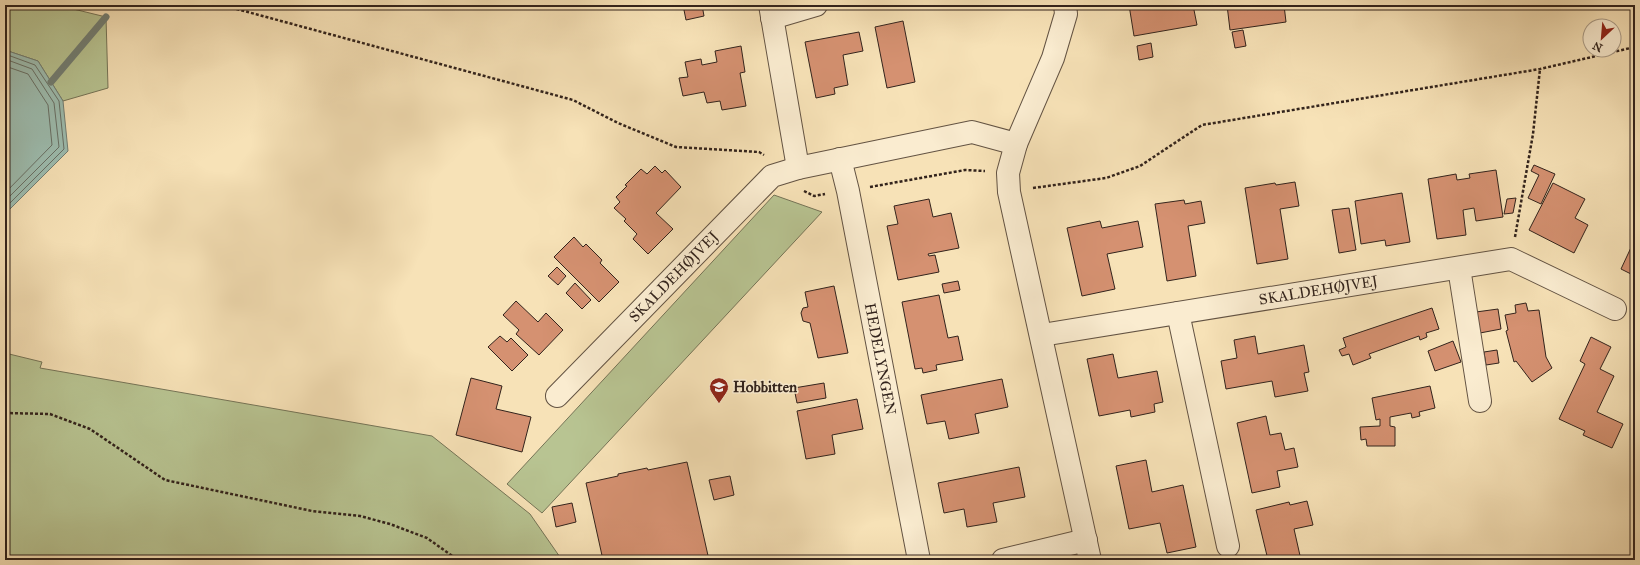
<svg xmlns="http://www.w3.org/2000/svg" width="1640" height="565" font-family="'IM FELL Great Primer',serif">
  <rect width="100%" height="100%" fill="#f7e2b7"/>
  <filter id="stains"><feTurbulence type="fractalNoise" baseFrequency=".005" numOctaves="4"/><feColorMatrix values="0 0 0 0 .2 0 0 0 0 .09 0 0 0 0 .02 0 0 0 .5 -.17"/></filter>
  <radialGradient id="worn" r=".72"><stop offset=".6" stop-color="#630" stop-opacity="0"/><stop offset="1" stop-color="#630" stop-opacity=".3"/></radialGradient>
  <!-- green -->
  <path fill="#b8c492" stroke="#757457" d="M5,5H57L106,17L108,88L63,101L38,61L5,50Z
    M774,195L822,212L542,513L507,484Z
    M5,353L42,362L40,368L432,436L530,514L562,560H5Z"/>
  <!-- water -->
  <path fill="#9dbdb0" stroke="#727f75" d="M5,50L38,61L63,101L68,151L5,214Z"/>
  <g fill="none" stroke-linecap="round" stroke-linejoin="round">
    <!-- shore -->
    <path stroke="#687066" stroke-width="1" d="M5,54L35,65L59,101L64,149L5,208
      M5,59L32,69L54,103L59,147L5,201
      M5,66L28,74L48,105L52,145L5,193"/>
    <!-- stream -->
    <path stroke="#727f75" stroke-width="7" d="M51,82L106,17"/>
  </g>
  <!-- building -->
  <path fill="#d59171" stroke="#32231c" d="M683,5H702L704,16L686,20Z
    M1129,5H1193L1197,25L1134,36Z
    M1227,5H1284L1286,22L1230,30Z
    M903,21L915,82L887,88L875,27Z
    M1243,30L1246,46L1235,48L1232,32Z
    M859,32L863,51L843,55L848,85L834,88L835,94L816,98L805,42Z
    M1151,43L1153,57L1139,60L1137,46Z
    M741,46L745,72L740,73L746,106L722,110L720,101L707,103L704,92L683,96L679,78L688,77L685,62L701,59L702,65L717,62L715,51Z
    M1534,165L1555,174L1541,204L1528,198L1539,175L1531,171Z
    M655,166L662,173L665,170L681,187L656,213L673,229L648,254L633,239L637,234L624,221L626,219L614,208L620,202L616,197L627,186L625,185L641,169L647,174Z
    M1496,170L1503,217L1476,221L1474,208L1463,210L1466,235L1437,239L1428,179L1456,174L1457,180L1470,178L1469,174Z
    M1295,182L1299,206L1280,209L1288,259L1257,264L1245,188L1275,183L1276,185Z
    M1553,183L1585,199L1575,218L1588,225L1574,253L1529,230Z
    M1402,193L1410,242L1386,246L1385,240L1361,244L1355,201Z
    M1516,198L1513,213L1504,214L1507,199Z
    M929,199L933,217L951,213L959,248L928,254L929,256L935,255L939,272L898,280L887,226L898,224L894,206Z
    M1184,200L1185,204L1201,201L1205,223L1188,226L1196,276L1167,281L1155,204Z
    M1349,208L1356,250L1339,253L1332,210Z
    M1100,221L1102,228L1138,221L1143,247L1107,254L1115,289L1082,296L1067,228Z
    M574,237L583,247L586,244L602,260L600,263L619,282L599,302L554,257Z
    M1635,239V276L1621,269Z
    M557,267L566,276L558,285L548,276Z
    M958,281L960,290L944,293L942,284Z
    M575,283L591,300L582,309L566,293Z
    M834,286L848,353L818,358L810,323L803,321L801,313L803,308L808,307L805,292Z
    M939,295L948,338L958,336L963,360L936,365L937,370L923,373L922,368L915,369L902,302Z
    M516,301L538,322L546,313L563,330L539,355L516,334L519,330L503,315Z
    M1526,303L1528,311L1539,310L1546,357L1552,368L1532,382L1516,361L1514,362L1506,331L1508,330L1505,315L1516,313L1515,305Z
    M1432,308L1439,329L1426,333L1427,337L1420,340L1419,336L1369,354L1371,358L1353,365L1349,354L1342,356L1339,350L1346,347L1343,338Z
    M1498,309L1501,329L1480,333L1476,312Z
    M500,336L507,342L511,338L528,355L512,371L488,347Z
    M1255,336L1258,354L1304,345L1309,372L1304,373L1308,391L1275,397L1272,381L1226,389L1221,361L1237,358L1234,340Z
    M1591,337L1611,347L1600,369L1614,376L1597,412L1623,424L1612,448L1583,435L1585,431L1559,419L1585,364L1580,361Z
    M1453,341L1461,362L1435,371L1428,351Z
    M1497,350L1499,363L1486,365L1484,352Z
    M1113,354L1118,378L1157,371L1163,402L1154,404L1155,412L1131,417L1130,410L1099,416L1087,359Z
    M471,378L502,386L496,409L531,417L522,452L456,435Z
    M1002,379L1008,407L975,414L979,433L949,439L945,421L927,424L921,395Z
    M824,383L826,398L797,403L794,388Z
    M1430,386L1435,408L1419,412L1420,416L1412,418L1411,413L1390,417V426L1395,427V446H1367L1366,439L1361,440L1360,427L1380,426V419L1376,420L1372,398Z
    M857,399L863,429L832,435L835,454L806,459L797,411Z
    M1266,416L1270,435L1281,433L1285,450L1294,448L1298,467L1277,471L1280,487L1252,493L1237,423Z
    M1146,460L1152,492L1183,485L1196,547L1167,553L1160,523L1129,529L1116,466Z
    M687,462L709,560H603L586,483L618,476V474L647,468L648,470Z
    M1019,467L1025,497L993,503L997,522L967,527L964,509L944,513L938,483Z
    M730,476L734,495L714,500L709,480Z
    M1307,501L1313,525L1294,529L1301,560H1268L1256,510L1289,502L1290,505Z
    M572,503L576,522L556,527L552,507Z"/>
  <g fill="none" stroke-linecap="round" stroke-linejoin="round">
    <!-- minor casing -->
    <g stroke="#635343" stroke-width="24">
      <g id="minor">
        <path d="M770,5L798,168"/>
        <path d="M772,18L816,5"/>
        <path id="s1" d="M840,159L848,191L919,560"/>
        <path d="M1459,268L1480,401"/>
        <path d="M1178,313L1228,546"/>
        <path id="s2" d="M1042,335L1511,259L1615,309"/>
        <path id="s3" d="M557,396L772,176L798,168L972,132L1016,144"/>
        <path d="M1003,560L1086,540"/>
      </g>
    </g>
    <!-- tertiary casing -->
    <g stroke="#635343" stroke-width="24">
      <path id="tertiary" d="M1065,5L1066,14L1053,58L1016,144L1008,173L1009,192L1090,560"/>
    </g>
    <!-- path -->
    <path stroke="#32231c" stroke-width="2.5" stroke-dasharray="3 2" stroke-linecap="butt" d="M222,5L573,100L618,123L676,147L759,152L764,155
      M870,187L965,170L985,171
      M1033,188L1106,178L1140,166L1202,125L1540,69L1635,47
      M804,191L814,196L825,194
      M1515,237L1533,134L1540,69
      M5,413L50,414L90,429L165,480L312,511L360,516L390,524L427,538L458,560"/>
    <!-- minor -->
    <use href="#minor" stroke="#faecd0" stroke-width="22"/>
    <!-- tertiary -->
    <use href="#tertiary" stroke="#faecd0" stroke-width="22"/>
  </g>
  <!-- icons -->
  <defs>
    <g id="school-pin" transform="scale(1)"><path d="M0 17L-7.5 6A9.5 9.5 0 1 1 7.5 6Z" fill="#8f2418" stroke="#faecd0"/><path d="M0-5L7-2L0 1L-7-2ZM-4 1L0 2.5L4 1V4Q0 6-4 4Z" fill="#fff"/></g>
  </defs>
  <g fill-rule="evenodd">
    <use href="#school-pin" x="719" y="387"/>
  </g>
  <g text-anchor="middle" stroke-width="3" stroke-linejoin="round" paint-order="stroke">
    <!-- street labels -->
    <g font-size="15" fill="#32231c" stroke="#faecd0">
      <text dy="5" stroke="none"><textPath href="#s3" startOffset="167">SKALDEHØJVEJ</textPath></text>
      <text dy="5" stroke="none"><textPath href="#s2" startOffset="280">SKALDEHØJVEJ</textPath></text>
      <text dy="5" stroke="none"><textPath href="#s1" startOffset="204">HEDELYNGEN</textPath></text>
    </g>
    <!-- poi labels -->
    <g font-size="15" font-weight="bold" fill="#32231c" stroke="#faecd0" text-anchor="start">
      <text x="733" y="392">Hobbitten</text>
    </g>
  </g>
  <!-- margin -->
  <rect width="1640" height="565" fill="none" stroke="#f7e2b7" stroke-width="20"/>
  <rect x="6" y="6" width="1628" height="553" fill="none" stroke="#32231c" stroke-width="2"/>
  <rect x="10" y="10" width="1620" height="545" fill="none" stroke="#32231c"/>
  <!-- north arrow -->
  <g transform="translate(1602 38) rotate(206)"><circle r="19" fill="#faecd0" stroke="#aa9c88"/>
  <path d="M0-3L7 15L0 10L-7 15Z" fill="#8f2418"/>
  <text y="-6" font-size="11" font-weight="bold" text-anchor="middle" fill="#32231c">N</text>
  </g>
  <rect width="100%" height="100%" filter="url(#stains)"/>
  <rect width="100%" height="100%" fill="url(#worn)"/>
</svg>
